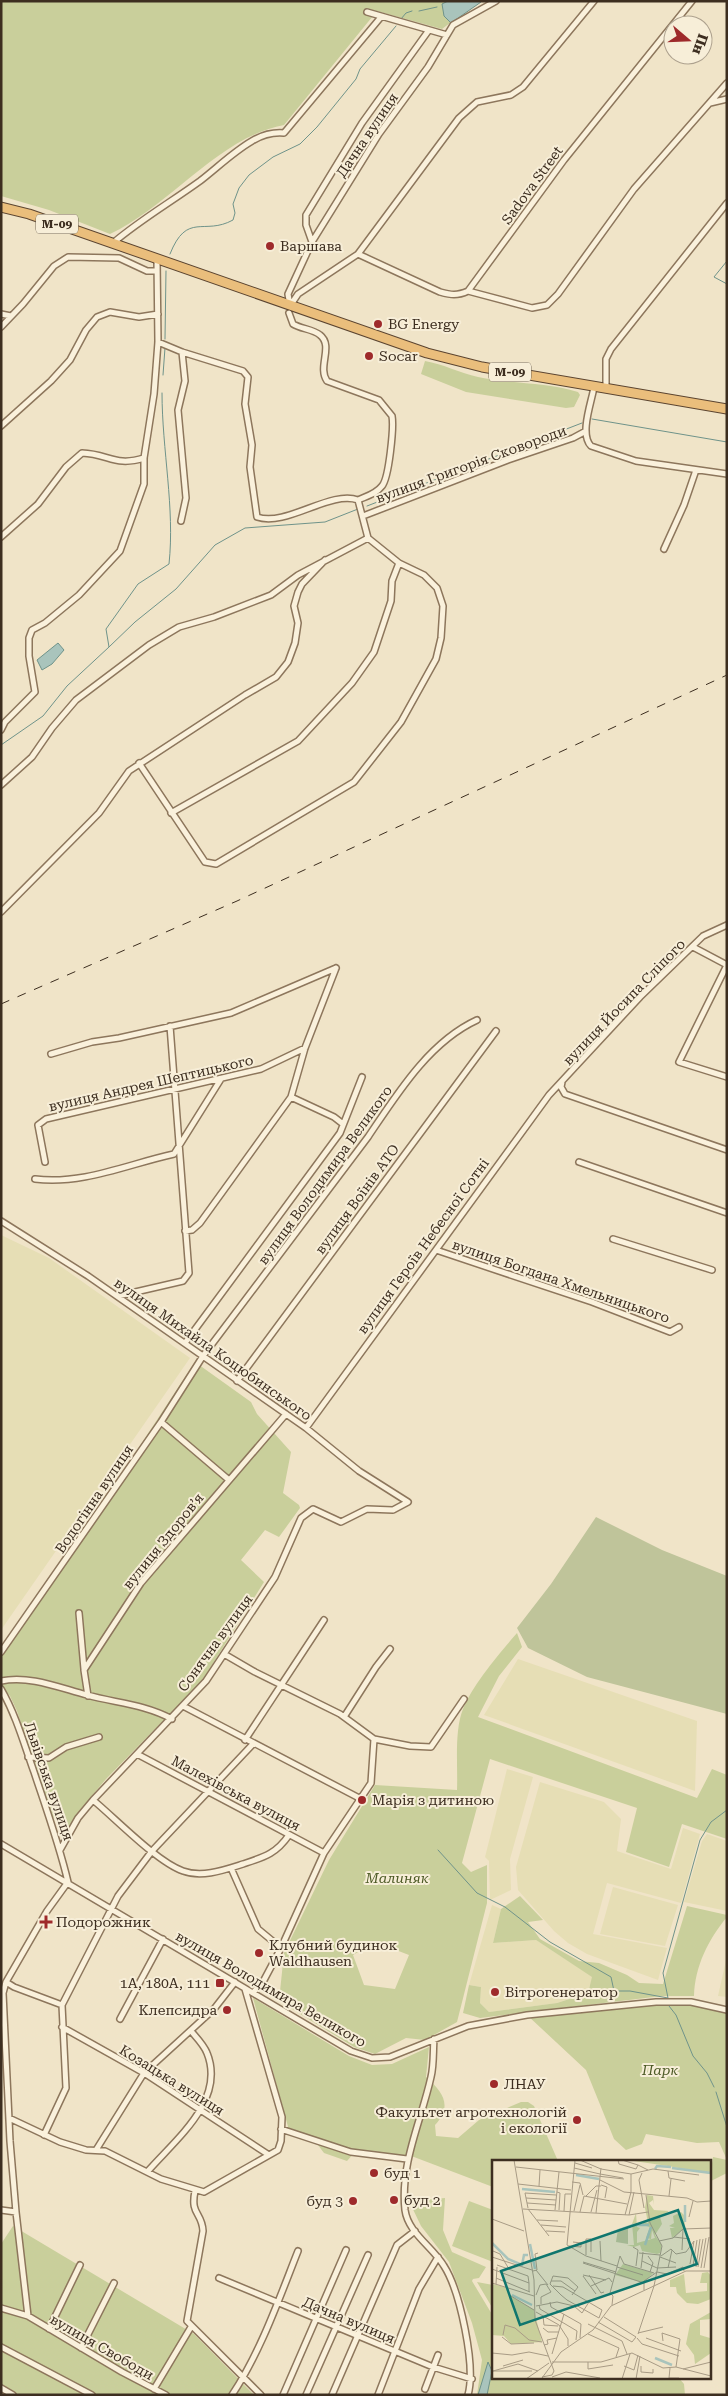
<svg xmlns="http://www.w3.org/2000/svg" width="728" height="2396" font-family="'Roboto Serif',serif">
  <rect width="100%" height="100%" fill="#f0e4c8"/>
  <!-- farmland -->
  <path fill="#e6deb5" d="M1,1235L49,1258L190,1358L1,1630Z
    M518,1659L697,1721L695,1791L484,1715Z
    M507,1769L533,1777L510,1859L511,1890L490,1900L489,1861L485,1857Z
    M540,1782L604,1802L621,1819L617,1851L671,1869L683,1828L700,1834L681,1903L607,1883L593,1934L667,1948L658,1980L587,1954L568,1943L554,1931L518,1890L516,1867Z
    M707,1834L727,1841V1911L684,1902L702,1841Z
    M613,1887L678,1905L665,1946L600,1934Z
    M492,1905L501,1909L493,1943L536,1940L593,1977L587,1993L557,2003L489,2012L480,2003L481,1987L469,1985Z
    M727,1956V1997L718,1996Z"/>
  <!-- green -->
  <path fill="#c9cf9b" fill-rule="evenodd" d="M1,1H479L442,29L377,11L284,125C219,137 170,206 110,234L49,210L1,196Z
    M425,361C443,364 460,373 478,377C510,384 547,382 578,392L580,395L574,407L566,408L466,392L421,374Z
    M195,1362L251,1402L257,1414L291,1452L283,1493L299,1505L300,1508L279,1537L265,1530L241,1560L264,1582L202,1681L106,1779L80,1810L67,1831L51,1815L17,1711L10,1696L1,1686V1657Z
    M517,1633L522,1647L499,1676L478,1717L697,1798L712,1769L727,1775V1839L682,1824L669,1867L626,1852L637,1808L490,1759L462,1863L471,1872L487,1865V1903L457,2022L425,2040L406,2038L375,2054L354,2047L279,2001L284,1953L329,1860L375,1785L457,1790C458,1766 454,1731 463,1709C473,1684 499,1654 517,1633ZM375,1942L409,1955L395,1989L364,1985L353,1955Z
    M520,1896L543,1920L528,1922L540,1939L579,1961L599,1963L627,1975L639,1983L663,1984L687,1906L727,1915V1917C708,1940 695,1966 694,1996H662L480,2018L463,2013L469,1985L481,1987L480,2003L489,2012L557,2003L588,1993L592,1977L536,1940L493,1943L501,1909Z
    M253,1998L349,2056L372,2065L392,2064L429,2047L426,2077C443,2092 453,2106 435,2125L436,2136L458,2138L479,2120L521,2102H528L534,2106L558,2161H493V2187L414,2157L355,2152L347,2161L324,2153L315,2141L290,2134Z
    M656,2002H691L727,2010V2173L709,2182L713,2157L727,2160L719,2142L697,2143L646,2134L642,2144L626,2150L614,2139L586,2070L527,2015Z
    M445,2198L443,2230L452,2252L486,2267L479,2278L473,2279L472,2281L493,2316V2377H678L684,2384L685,2395H477L482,2360L472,2323L449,2262L421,2226L409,2201Z
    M469,2201L493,2210V2262L452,2246Z
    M13,2226L194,2334L254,2395H1V2244Z
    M477,2282L493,2285V2309Z"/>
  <!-- cemetery -->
  <path fill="#bfc49a" d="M596,1517L662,1550L727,1576V1714L587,1677L528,1648L517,1628L551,1584Z"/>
  <!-- water -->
  <path fill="#a9c4bc" stroke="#6f938a" d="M448,1H481V2L451,23L444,16L442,4Z
    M58,643L64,650L52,664L42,670L37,660Z
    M488,2362L492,2371L487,2395H478Z"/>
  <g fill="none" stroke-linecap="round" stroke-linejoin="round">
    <!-- stream -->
    <path stroke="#6f938a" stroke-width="1" d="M419,11L437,7
      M401,19L406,13L412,11
      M170,254C187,211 204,236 233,220L235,213L233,204L239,188L249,175L273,157L300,144L317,127L356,79L360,69L396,26
      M727,261L714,277L727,284
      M165,339L166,271
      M163,375L165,348
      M592,419L727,442
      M367,506L582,423
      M109,647L135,622L176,589L215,545L245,528L325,522L358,509
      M1,745L43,716L67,686L109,647L106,629L138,584L169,564C175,508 162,450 162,393
      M727,1512V1521
      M438,1850L477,1893L505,1907L550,1942L611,1977L614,1991H630L668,1998L663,1973L700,1840L711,1822L727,1810
      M669,2006L676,2015L693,2056L707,2073L714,2087
      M716,2092L727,2127"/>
    <!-- minor casing -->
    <g stroke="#8d765c" stroke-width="8">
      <path id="minor" d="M367,12L447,35
        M710,103L727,99
        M312,242L306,225V215L362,123L429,30
        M113,243C140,220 171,202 200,181C217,168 233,152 252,141C262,135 272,132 284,133L381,17
        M358,254L440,292C451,295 457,296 468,291L564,160L692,1
        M468,291L532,308L547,305L558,294L634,189L727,83
        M290,306L298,294L358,254L459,118L477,102L511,95L523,87L594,1
        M290,306L288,294L312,242L379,134L428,67L453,25L496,1
        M289,313L293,324C301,329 313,329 320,335C334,346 317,367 327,381L379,400L392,416C394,427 389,478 382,486C376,494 367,496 358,500
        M1,314L11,316
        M1,327L23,304L54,266L68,257L119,258L147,271H156
        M158,342L182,352L243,371L248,377L245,404L252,445L250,467L257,517C287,527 330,490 358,500
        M594,387C592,401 579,434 591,446L636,461L727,474
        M606,388V359L611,349L727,203
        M1,426L51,381L70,360L86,330L97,317L110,312L139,317L158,314
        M358,500L368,538
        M363,516L508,460L573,438L586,431
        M181,521L186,498L178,410L185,381L182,352
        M1,537L38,504L66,467L82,453C109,454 115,467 144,458
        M664,549L684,505L696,470
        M1,730L5,722L35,692L29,656V638L32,630L45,623L79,595L120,551L144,484V458L154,394L158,342L157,260
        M139,763L205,862L216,864L354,782L401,722L436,659L441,638L443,606L437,588L424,575L399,563L368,538
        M1,785L32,757L52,728L76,700L149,645L179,627L214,617L271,595L298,575L368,538
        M171,813L298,741L352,683L374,652L391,601L392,581L399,563
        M1,912L99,813L129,771L245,695L276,677L288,662L295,643L298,623L294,606L298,592L302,584L325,560
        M693,947L727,965
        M727,965L679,1062L727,1077
        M51,1054L92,1042L119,1038L231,1013L336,968
        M562,1082L561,1087L565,1094L727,1150
        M291,1097L334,1117L343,1124
        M45,1162L38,1125L46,1119L261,1069L305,1048
        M579,1162L727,1213
        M35,1179C83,1185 128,1164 174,1154L221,1079
        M1,1221L88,1276L306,1428L359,1471L408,1502L393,1510L367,1509L341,1522L313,1509L301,1518L275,1577L206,1681L93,1800L78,1818L60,1850
        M185,1231L192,1230L200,1223L291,1097L305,1048L336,968
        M613,1239L712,1270
        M436,1250L592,1302L670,1332L679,1327
        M118,1296L183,1281L189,1273L170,1026
        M185,1343L340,1133L362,1077
        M237,1381L496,1031
        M161,1422L229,1480
        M306,1428L549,1095L640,997L703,936L727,925
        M79,1613L84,1669
        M1,1652L161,1422L203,1356L368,1137C397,1094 429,1042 477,1020
        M224,1654L255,1672L340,1714L374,1739L410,1746L431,1747L464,1699
        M1,1681C30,1675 60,1688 87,1695C116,1703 144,1704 172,1719
        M1,1689C16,1715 24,1744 34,1772C46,1808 59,1844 68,1882L47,1911L6,1982L3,1993L10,2141L16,2212L1,2210
        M88,1696L84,1670L141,1583L286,1414
        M183,1706L361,1799
        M344,1717L376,1667L390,1649
        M245,1740L324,1620
        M137,1754L324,1853
        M28,1757L49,1758L66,1747L99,1737
        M93,1800C116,1819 157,1862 183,1871C202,1878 224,1870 243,1864C264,1857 276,1854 289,1835
        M1,1844L351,2051L372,2058L390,2057L468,2026L527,2015L656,2002H691L727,2010
        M231,1868L258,1929L281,1948
        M6,1982L14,1987L62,2005
        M253,1993L264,1980L281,1948L324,1853L371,1783L374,1739
        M120,2019L163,1939
        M62,2027L144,2073L269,2155
        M434,2039C433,2051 434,2065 431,2077C421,2122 400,2163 405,2210C408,2233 433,2247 444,2266C460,2291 476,2366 468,2395
        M9,2118L60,2142L86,2150L105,2151L161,2179L204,2192L278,2150L281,2141L282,2117L245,1989
        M281,2129L351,2152L407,2159
        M44,2135L66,2088L62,2005L118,1896L152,1851L253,1744
        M96,2150L144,2073L214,2009L235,1982
        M148,2171C176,2139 226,2100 207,2053C204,2045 196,2037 191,2031
        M195,2191C190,2215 202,2212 203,2231L187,2321L261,2395
        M16,2212L28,2316
        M219,2278L433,2367L472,2379
        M1,2308L28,2316L122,2372L166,2395
        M49,2329L80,2265
        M1,2347L92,2395
        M81,2348L114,2283
        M1,2388L13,2395
        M154,2389L191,2327
        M425,2389L438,2355
        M232,2395C261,2351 279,2299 298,2251
        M283,2395L346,2250
        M306,2395L368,2255
        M332,2395L397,2245L415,2231
        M378,2395L419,2289L438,2257"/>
    </g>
    <!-- trunk casing -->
    <g stroke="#5b4430" stroke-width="11">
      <path id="trunk" d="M1,207L29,214L427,353L482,367L727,409"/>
    </g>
    <!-- minor -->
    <use href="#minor" stroke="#faf1dc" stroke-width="5"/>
    <!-- trunk -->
    <use href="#trunk" stroke="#eabe7c" stroke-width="9"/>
    <!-- rail -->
    <path stroke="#3d2e20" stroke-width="1" stroke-dasharray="9 9" stroke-linecap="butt" d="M1,1004L237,901L727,675"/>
  </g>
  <!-- markers -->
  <g fill="#9e2a2b" stroke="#f7eed8" stroke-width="2">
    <circle cx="270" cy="246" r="5"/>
    <circle cx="378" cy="324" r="5"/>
    <circle cx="369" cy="356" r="5"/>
    <circle cx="362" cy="1800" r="5"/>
    <path d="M43.5 1914.5h5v5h5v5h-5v5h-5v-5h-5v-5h5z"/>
    <circle cx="259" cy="1953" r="5"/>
    <rect x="215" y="1978" width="10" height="10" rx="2.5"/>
    <circle cx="495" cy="1992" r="5"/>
    <circle cx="227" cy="2010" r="5"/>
    <circle cx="494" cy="2084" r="5"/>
    <circle cx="577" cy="2120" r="5"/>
    <circle cx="374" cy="2173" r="5"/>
    <circle cx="394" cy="2200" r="5"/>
    <circle cx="353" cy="2201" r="5"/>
  </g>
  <g text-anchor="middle" stroke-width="4" stroke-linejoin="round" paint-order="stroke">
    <!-- shield labels -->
    <g fill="#f7eed8" stroke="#756857" stroke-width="1">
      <rect x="36" y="214.5" width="42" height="19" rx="4"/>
      <rect x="489" y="362.5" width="42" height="19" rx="4"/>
    </g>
    <g font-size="12" font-weight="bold" fill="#3d2e20">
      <text x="57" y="228">М-09</text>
      <text x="510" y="376">М-09</text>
    </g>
    <!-- street labels -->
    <g font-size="14" fill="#3d2e20" stroke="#f7eed8">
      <text transform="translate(367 135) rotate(-56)" y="5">Дачна вулиця</text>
      <text transform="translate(532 185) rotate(-54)" y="5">Sadova Street</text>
      <text transform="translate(471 464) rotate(-20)" y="5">вулиця Григорія Сковороди</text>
      <text transform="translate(624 1002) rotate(-46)" y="5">вулиця Йосипа Сліпого</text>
      <text transform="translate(151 1083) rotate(-13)" y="5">вулиця Андрея Шептицького</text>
      <text transform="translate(325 1175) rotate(-54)" y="5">вулиця Володимира Великого</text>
      <text transform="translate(357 1199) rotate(-54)" y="5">вулиця Воїнів АТО</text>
      <text transform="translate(423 1246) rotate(-54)" y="5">вулиця Героїв Небесної Сотні</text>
      <text transform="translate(561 1281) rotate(19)" y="5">вулиця Богдана Хмельницького</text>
      <text transform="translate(213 1349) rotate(35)" y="5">вулиця Михайла Коцюбинського</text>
      <text transform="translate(94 1499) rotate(-56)" y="5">Водогінна вулиця</text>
      <text transform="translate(163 1541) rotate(-51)" y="5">вулиця Здоровʼя</text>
      <text transform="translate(215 1643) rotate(-54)" y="5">Сонячна вулиця</text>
      <text transform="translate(49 1781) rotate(71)" y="5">Львівська вулиця</text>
      <text transform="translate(236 1793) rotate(28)" y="5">Малехівська вулиця</text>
      <text transform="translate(271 1989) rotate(30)" y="5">вулиця Володимира Великого</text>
      <text transform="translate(172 2080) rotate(32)" y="5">Козацька вулиця</text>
      <text transform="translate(349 2320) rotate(23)" y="5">Дачна вулиця</text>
      <text transform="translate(102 2347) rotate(30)" y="5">вулиця Свободи</text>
    </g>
    <!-- poi labels -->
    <g font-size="14" fill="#3d2e20" stroke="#f7eed8" text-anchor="start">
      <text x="280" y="251">Варшава</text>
      <text x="388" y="329">BG Energy</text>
      <text x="379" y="361">Socar</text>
      <text x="372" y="1805">Марія з дитиною</text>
      <text x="56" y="1927">Подорожник</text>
      <text x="269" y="1950">Клубний будинок<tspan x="269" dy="16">Waldhausen</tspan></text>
      <text x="210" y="1988" text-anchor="end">1А, 180А, 111</text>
      <text x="505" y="1997">Вітрогенератор</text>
      <text x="217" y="2015" text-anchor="end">Клепсидра</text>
      <text x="504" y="2089">ЛНАУ</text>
      <text x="567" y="2117" text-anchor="end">Факультет агротехнологій<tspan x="567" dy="16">і екології</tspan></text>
      <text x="384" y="2178">буд 1</text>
      <text x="404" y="2205">буд 2</text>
      <text x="343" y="2206" text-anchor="end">буд 3</text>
    </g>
    <!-- park labels -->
    <g font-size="14" font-style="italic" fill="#4d5a26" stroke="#f7eed8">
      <text x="397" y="1883">Малиняк</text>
      <text x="660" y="2075">Парк</text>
    </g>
  </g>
  <!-- overview -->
  <g transform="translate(492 2160)">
    <rect width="219" height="219" fill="#f0e4c8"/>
    <path d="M135,0H219V14L176,6ZM155,35L161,36L162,45L161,40L157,43L162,50L177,51L168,57L170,64L163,75L170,85L168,93L165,94L150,91L148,85L142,87L135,85H142L140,64L144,53L145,67L148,68L145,72V83L163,78L160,70L159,79L154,78L158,67L151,65V62L156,63L153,48ZM192,48L193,68L180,78L178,68H183L177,66L182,63L181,56L189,52L192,55ZM131,104L161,113L152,123L123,115ZM216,112L219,116V139L206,144L195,143L185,133L184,127H178V120L192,114L194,133L215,131V123H208L210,113ZM0,124L13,127L19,136L42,150L50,182L19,184L12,176L0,175ZM219,152V159L208,160V175L218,178L219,164V193L203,204L202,195L194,184L198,164Z" fill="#c9cf9b"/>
    <path d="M136,67V84L124,82L126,69Z" fill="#bfc49a"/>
    <path fill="none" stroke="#a9c4bc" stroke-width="2.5" d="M180,8L219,13M163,9L165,6L179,7M84,15L107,19M30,29L63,32M193,45V62M119,73L141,65H157M0,83L16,99L30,105L32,95H36M38,84L43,109M153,85L159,67M20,135L40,145M163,198L180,205"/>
    <path fill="none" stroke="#a89b85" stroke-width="1" d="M22,0L42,120L43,160L62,211L60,215L50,217M83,0L75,85L94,96L125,106M88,0L109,9L139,14L161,9L207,15M126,0L127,4L144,9L146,5L156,10M130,0L146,5M83,3L100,8M24,7L132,19M82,8L108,14M176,11L177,18L193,21M150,13L147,20L152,48M108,14L131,18M108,20L132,32L195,38L205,42L219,41M80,22L88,23L91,35M26,24L79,30M109,25L115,27L113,38M47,26L48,10M65,32L68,33L67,50M139,32V14M94,36L104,26H109M177,36L179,19M34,38L64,40M35,43L64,45M36,48L33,33L64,35M31,49L137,55L156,52M36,49L57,76M63,50L67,12M72,51L73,34H79M82,51L88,25M88,52L92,36L135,44M99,52L105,30M104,53L109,8M133,55L139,32M137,55L142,32M197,57L201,41M0,59L32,71M45,60L66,61M49,65L74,67M54,71L73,72M182,77L198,79M108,81L109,101M167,81L181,78L191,69L219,68M77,86L89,87V83L81,82M141,87L146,90L144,106M190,90L191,69M1,91L8,94L17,109M147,93L168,95M184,94L194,92L202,81M94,95V79H99V92M128,96L132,104L162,113M156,96L161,103L158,112M169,96L179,89L184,94M0,97L40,110M168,97L184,103M150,101L165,108L184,107M91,102L124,112M91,103L152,123M198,104L202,81M5,105L36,116L37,123M201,106L205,80M125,107L151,115M204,107L208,79M206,107L211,79M149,108L151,92M176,108L180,90M209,108L214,78M212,108L217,77M0,109L37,123V132M44,110L56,125M41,111L45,110L43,94L46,93M91,115L114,120M97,115L109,133L112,132M91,116L104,134M4,118L38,132M59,121H69L83,131M0,123L42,136M4,124L5,107M58,124L69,135L75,140L107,158L110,150L71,127L61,126M58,124L61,116L76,118L86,127L80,135M99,126L117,118L120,122M152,130V121L165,112L175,114L191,107L192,111M44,135L48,125L54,124L59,132L49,137V144M19,136L42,150M58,142L59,147L89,164L88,178M47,145L48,149L85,171L84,180M120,145L121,136L118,133L128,96M44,146L65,142L82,146L90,153L97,142M44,152L67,165L76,179V186M51,156L52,165L66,166M106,162L140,182L144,177L112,157M96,164L130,181L135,194M51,168L56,172H67M146,173L171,167M96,174L127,188L124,197M146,174L162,126L170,86L158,63L154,35M11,175L13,165L23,168L37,180L50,182M10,177L19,184L42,183M145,178L150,184L187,196M154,178L189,191M171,181L170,173L188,179L184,207M52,185L56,184L55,180L65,178M0,193L20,195L37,192L56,196M60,194L72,154M60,202H109L140,193L171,208L184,207L219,216M96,202V209L121,205M11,206L31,200M132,206L142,210L146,195M149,206V212L161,213V209M178,208L177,218H187M191,209L219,202M40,211H1L26,204L46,211M60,217L74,212L108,218M50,218L69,192L101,170L119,146L194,111H219M34,219L57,203M130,219L138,194M144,219L148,196"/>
    <path fill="#0f766e" fill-opacity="0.15" stroke="#0f766e" stroke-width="2.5" d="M186,50L205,104L28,165L9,111Z"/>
    <rect width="219" height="219" fill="none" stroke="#3d2e20" stroke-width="2.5"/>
  </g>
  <!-- border -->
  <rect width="728" height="2396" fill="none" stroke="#3d2e20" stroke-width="5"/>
  <!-- north arrow -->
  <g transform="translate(688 40) rotate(109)"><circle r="24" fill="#f7eed8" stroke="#ada18e"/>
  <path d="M0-4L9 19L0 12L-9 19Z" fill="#9e2a2b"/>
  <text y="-8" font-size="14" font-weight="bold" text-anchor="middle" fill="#3d2e20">Пн</text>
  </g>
</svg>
